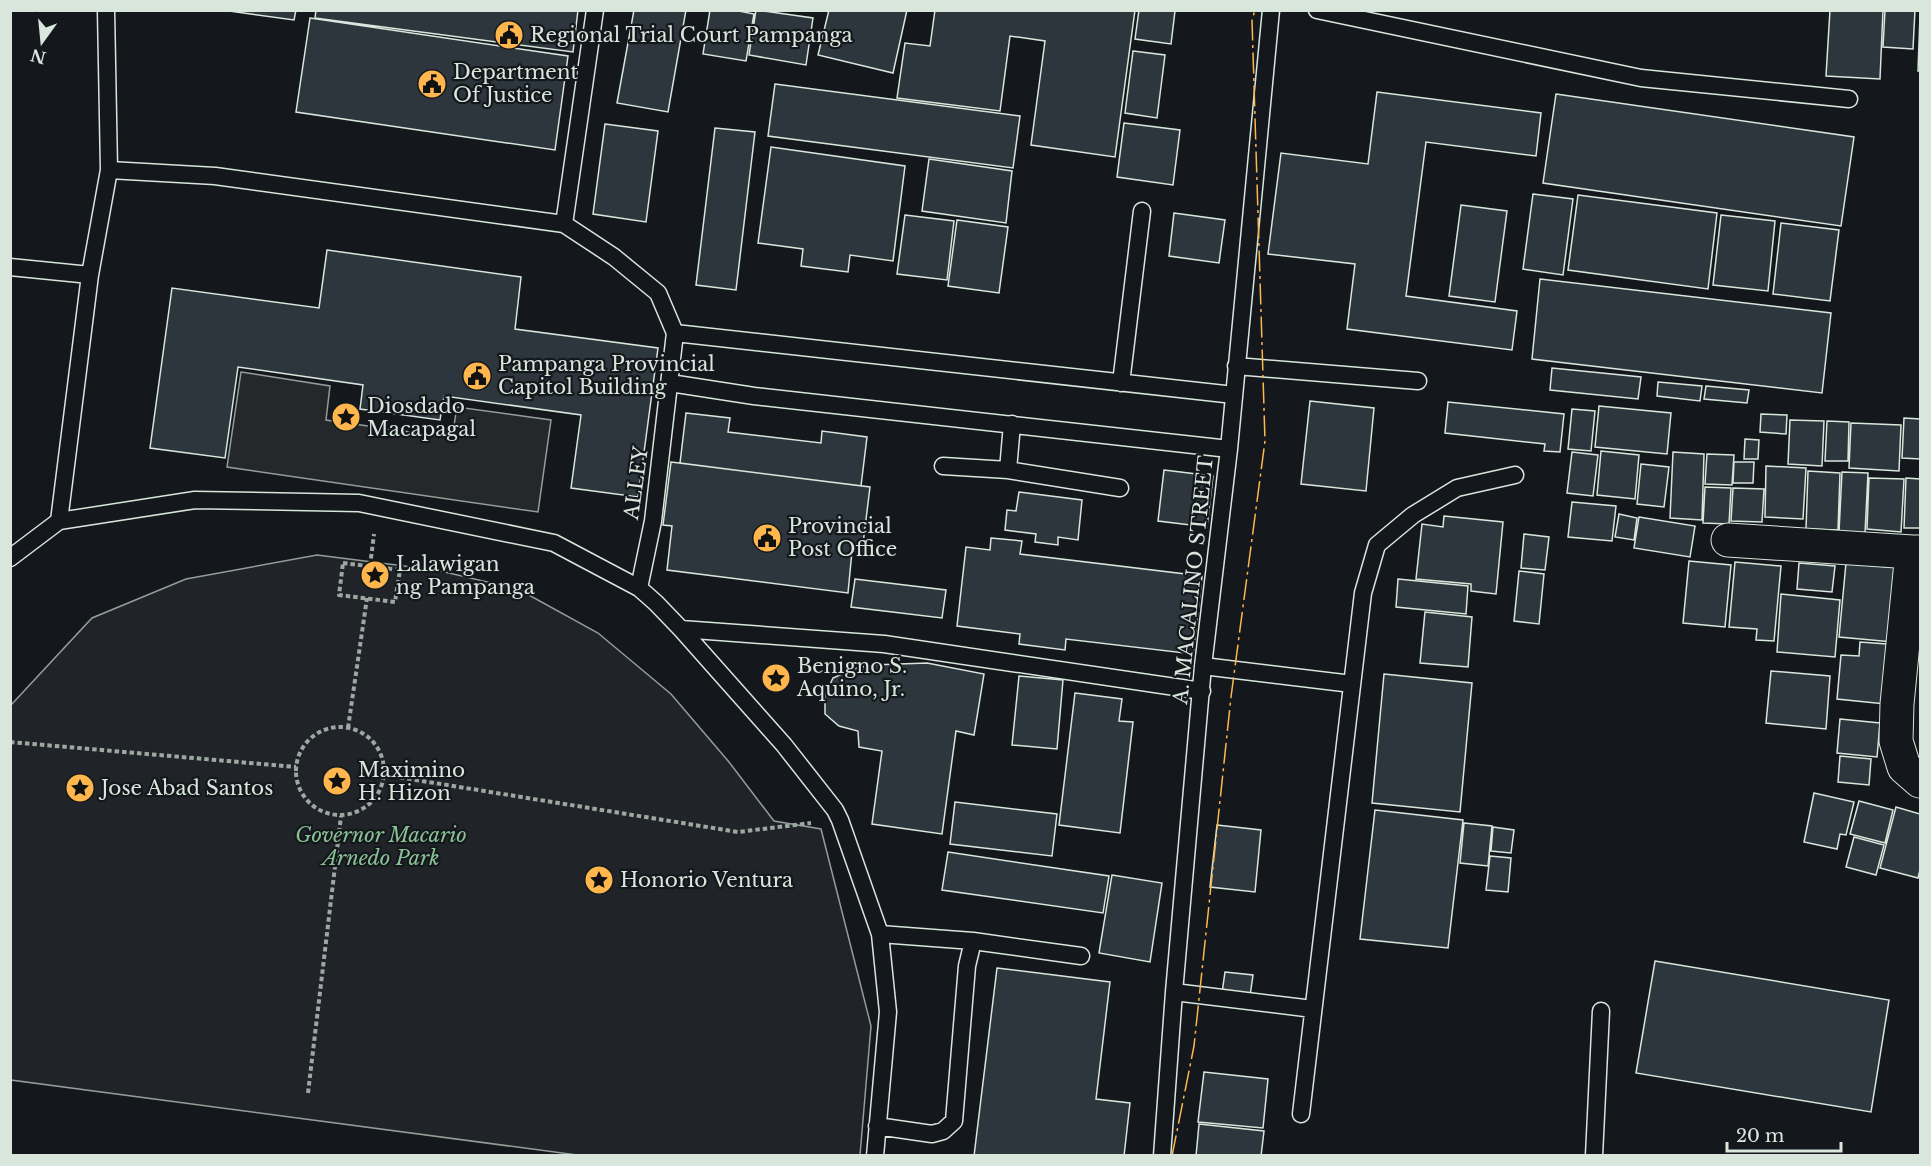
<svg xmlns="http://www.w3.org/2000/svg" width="1931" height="1166" font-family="'Libre Baskerville',serif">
  <rect width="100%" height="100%" fill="#14181c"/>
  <!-- green -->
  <path fill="#202428" stroke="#939e99" stroke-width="1.5" d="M317,555L436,570L518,589L598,633L671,694L729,762L774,821L821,829L871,1026L860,1155H577L11,1080V705L92,618L186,579Z"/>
  <!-- parking -->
  <path fill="#24282b" stroke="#939e99" stroke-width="1.5" d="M241,372L330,386L326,420L452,438L457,407L551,420L538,512L227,467Z"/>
  <!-- building -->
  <path fill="#2c363c" stroke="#d8e6dc" stroke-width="1.5" d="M222,10H296L294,20Z
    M316,10H578L573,52L315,18Z
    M634,10H686L668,112L617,103Z
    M710,10H734L754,14L746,61L703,54Z
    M756,10L813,18L806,65L749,55Z
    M829,10H907L893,73L818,55Z
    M935,10H1135L1115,157L1031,145L1045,41L1010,36L1000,111L897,98L905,43L930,46Z
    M1139,10L1175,11L1171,44L1135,39Z
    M1830,10H1883L1880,79L1826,76Z
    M1885,10H1915L1913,49L1883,47Z
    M1920,15V71H1918Z
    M310,18L568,56L555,150L296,112Z
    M1133,51L1165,55L1157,118L1125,113Z
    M775,84L1020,116L1013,168L768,136Z
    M1377,92L1541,113L1536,156L1426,142L1406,296L1517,311L1512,350L1347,329L1355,264L1268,254L1281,153L1368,164Z
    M1556,94L1854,137L1841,226L1543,183Z
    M1124,123L1180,130L1173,185L1117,177Z
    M605,124L658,131L646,222L593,214Z
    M715,128L755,132L736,290L696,285Z
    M771,147L905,166L893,261L850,255L848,272L801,266L803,249L758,243Z
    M929,159L1012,171L1006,223L922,211Z
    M1533,194L1573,199L1563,275L1523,269Z
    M1578,195L1717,213L1708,289L1568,270Z
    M1461,205L1507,211L1495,302L1449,296Z
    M1174,213L1225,220L1219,263L1169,256Z
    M905,215L954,221L947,280L897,274Z
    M1721,215L1775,221L1768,291L1713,285Z
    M957,220L1008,227L999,293L948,286Z
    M1781,223L1839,230L1830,301L1773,294Z
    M327,250L521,277L515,329L658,348L638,497L571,488L581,415L444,396L440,420L360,409L363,385L238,367L225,458L150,448L172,288L319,308Z
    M1540,279L1831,313L1822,393L1532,359Z
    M1552,368L1641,377L1638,399L1550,390Z
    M1658,382L1702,386L1700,401L1657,396Z
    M1706,386L1749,390L1747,403L1704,399Z
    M1310,401L1374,408L1366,491L1301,484Z
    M1448,402L1564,414L1560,452L1544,451L1545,444L1445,433Z
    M1599,406L1671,413L1667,454L1595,447Z
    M1572,409L1595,411L1591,451L1568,449Z
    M686,413L730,418L728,432L821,443L822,431L867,437L861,486L680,463Z
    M1761,414L1787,415L1786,434L1760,432Z
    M1904,418L1920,419V459L1902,458Z
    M1790,420L1824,421L1822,466L1788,464Z
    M1827,421L1849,422L1848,461H1825Z
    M1851,423L1901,425L1899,471L1849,468Z
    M1745,439L1759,440L1758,459H1744Z
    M1601,451L1639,455L1635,499L1597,495Z
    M1572,452L1598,455L1593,496L1567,493Z
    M1673,452L1704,454L1702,520L1670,518Z
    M1707,454L1734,455L1732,485L1705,484Z
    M671,462L870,487L862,552L852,551L848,593L667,570L672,526L663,525Z
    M1734,462H1754L1753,483H1733Z
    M1641,464L1669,467L1664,507L1637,504Z
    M1766,466L1806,468L1803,519L1765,517Z
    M1164,470L1213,476L1207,527L1158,521Z
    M1808,471L1840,473L1838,530L1806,529Z
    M1842,472L1868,473L1865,533L1839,532Z
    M1869,478L1904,479L1901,532L1867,529Z
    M1906,478L1920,479V528H1904Z
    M1705,487L1731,488L1729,524L1703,523Z
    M1733,488L1764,489L1762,522L1731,521Z
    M1019,492L1082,500L1078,540L1058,537V545L1035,542L1036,534L1005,530L1007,510L1016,511Z
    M1572,502L1616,506L1612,541L1568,537Z
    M1619,514L1637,518L1634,540L1615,537Z
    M1444,516L1503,522L1496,594L1471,591V584L1416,579L1422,524L1443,527Z
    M1639,517L1695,526L1690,557L1634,548Z
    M1524,534L1549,537L1545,570L1521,568Z
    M991,538L1022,541L1020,554L1202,576L1193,654L1066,639L1065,650L1019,644L1020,634L957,626L966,547L990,550Z
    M1689,561L1731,565L1725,627L1683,623Z
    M1735,562L1781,566L1774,641L1756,640L1757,629L1729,627Z
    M1799,563L1835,566L1832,592L1797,589Z
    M1846,563L1900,568L1893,642L1839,637Z
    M1519,571L1544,574L1539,624L1514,621Z
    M855,579L946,590L942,618L851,607Z
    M1398,579L1468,586L1466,614L1396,607Z
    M1781,594L1840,600L1835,657L1777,652Z
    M1425,612L1472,617L1468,667L1420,663Z
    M1860,642L1900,645L1895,705L1837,699L1841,655L1859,656Z
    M927,663L984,674L974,735L956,731L942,834L872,824L882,751L859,747L858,731L839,726L825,714V695L833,678L853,669L871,665Z
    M1771,671L1830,676L1826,729L1766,723Z
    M1384,674L1472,683L1460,812L1372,803Z
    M1019,676L1063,680L1057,749L1012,745Z
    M1075,693L1122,699L1119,721L1133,722L1120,833L1059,825Z
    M1840,719L1880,723L1877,757L1837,753Z
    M1840,756L1871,759L1869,785L1838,782Z
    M1814,793L1854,802L1846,835L1840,834L1837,849L1804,842Z
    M1859,801L1893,810L1885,843L1850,834Z
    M955,802L1057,814L1052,856L950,844Z
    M1896,807L1920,814V870L1918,878L1880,868Z
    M1375,810L1463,820L1448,948L1360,939Z
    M1464,823L1492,826L1488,866L1460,863Z
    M1217,825L1261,830L1255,892L1210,887Z
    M1493,827L1514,830L1511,853L1491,851Z
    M1854,837L1884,845L1876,875L1846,867Z
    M948,852L1109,876L1103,913L942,890Z
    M1490,856L1511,858L1508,892L1486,890Z
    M1112,875L1162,883L1150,962L1099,953Z
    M1655,961L1889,1000L1871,1112L1636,1073Z
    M997,968L1110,982L1096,1099L1130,1103L1124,1156H974Z
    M1225,972L1253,975L1250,996L1222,993Z
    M1204,1072L1268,1079L1263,1128L1198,1122Z
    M1199,1124L1264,1131L1261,1156H1196Z"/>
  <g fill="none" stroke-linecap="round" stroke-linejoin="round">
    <!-- lane casing -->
    <g stroke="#d8e6dc" stroke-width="19">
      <path id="lane" d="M1317,10L1641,78L1849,99
        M109,170L215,176L564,224L614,257L658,293L675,333L653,521L639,588
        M564,224L595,10
        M10,267L90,275
        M675,333L1234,395
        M1236,366L1418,381
        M670,383L754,396L1229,449
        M1121,383L1142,211
        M1012,424L1008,470L1120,488
        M943,466L1008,470
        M59,521L90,275L109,170L106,10
        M10,558L59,521L195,500L359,503L554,543L639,588L656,603L681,629L784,745L835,810L840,820L880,934L888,1012L875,1156
        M681,629L884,644L1202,691
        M1203,666L1352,684
        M973,941L1081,956
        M1174,992L1313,1009
        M1301,1114L1363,593L1377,545L1413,515L1457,488L1515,475
        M877,1126L932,1134L943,1131L954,1121L967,966L973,941L880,934
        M1162,1156L1174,992L1203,666L1229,449L1271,10
        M1594,1156L1601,1011"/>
    </g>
    <!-- street casing -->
    <g stroke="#d8e6dc" stroke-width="35">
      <path id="street" d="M1728,540L1912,552
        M1920,552H1912L1897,704L1896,741L1904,767L1920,781"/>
    </g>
    <!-- path -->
    <path stroke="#9da8a2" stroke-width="4" stroke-dasharray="4.5 3" stroke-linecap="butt" d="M343,563L400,570L395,602L339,595Z
      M370,566L374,534
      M296 771a44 44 0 1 1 88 0a44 44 0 1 1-88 0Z
      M348,728L367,598
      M10,742L296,767
      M385,775L738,832L811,823
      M308,1093L341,816"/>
    <!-- lane -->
    <use href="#lane" stroke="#14181c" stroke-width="16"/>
    <!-- street -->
    <use href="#street" stroke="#14181c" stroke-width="33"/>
    <!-- power -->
    <path stroke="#ffb74d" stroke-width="1.5" stroke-dasharray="21 4.5 3 4.5" stroke-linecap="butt" d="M1172,1156L1194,1046L1231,697L1265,441L1252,20L1255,10"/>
  </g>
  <!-- icons -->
  <defs>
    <g id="civic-disc" transform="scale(1.5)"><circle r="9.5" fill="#ffb74d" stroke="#14181c"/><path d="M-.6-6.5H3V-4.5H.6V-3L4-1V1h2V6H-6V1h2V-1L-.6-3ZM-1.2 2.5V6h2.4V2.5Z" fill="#111"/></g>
    <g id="sight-disc" transform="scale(1.5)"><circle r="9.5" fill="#ffb74d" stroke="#14181c"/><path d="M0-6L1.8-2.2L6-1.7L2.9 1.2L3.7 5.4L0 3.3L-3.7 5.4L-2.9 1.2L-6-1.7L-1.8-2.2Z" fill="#111"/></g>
  </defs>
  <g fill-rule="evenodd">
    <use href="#civic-disc" x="509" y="35"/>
    <use href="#civic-disc" x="432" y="84"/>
    <use href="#civic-disc" x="477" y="376"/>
    <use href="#sight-disc" x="346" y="417"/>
    <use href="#civic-disc" x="767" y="538"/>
    <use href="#sight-disc" x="375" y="575"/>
    <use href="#sight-disc" x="776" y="678"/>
    <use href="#sight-disc" x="337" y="781"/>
    <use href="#sight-disc" x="80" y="788"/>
    <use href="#sight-disc" x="599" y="880"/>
  </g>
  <g text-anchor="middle" stroke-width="4.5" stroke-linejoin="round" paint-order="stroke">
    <!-- poi labels -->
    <g font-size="20" fill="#d8e6dc" stroke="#14181c" text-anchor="start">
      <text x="530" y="42">Regional Trial Court Pampanga</text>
      <text x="453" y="79">Department<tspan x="453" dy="23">Of Justice</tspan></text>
      <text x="498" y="371">Pampanga Provincial<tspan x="498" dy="23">Capitol Building</tspan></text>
      <text x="367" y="413">Diosdado<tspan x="367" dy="23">Macapagal</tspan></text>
      <text x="788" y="533">Provincial<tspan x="788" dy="23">Post Office</tspan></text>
      <text x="396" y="571">Lalawigan<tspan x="396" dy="23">ng Pampanga</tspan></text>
      <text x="797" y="673">Benigno S.<tspan x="797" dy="23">Aquino, Jr.</tspan></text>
      <text x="358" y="777">Maximino<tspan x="358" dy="23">H. Hizon</tspan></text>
      <text x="101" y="795">Jose Abad Santos</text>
      <text x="620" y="887">Honorio Ventura</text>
    </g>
    <!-- street labels -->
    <g font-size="20" fill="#d8e6dc" stroke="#14181c">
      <text transform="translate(636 483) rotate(-82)" y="7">ALLEY</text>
      <text transform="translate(1193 580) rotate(-84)" y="7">A. MACALINO STREET</text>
    </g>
    <!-- park labels -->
    <g font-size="20" font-style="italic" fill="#8ac095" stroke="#14181c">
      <text x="381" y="842">Governor Macario<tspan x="381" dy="23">Arnedo Park</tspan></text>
    </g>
  </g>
  <!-- border -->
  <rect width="1931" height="1166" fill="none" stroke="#d8e6dc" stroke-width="24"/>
  <!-- north arrow -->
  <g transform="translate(42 42) rotate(195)" stroke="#14181c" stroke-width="4.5" paint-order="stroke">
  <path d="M0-4.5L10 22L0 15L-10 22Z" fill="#d8e6dc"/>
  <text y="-9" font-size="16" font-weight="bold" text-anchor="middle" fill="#d8e6dc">N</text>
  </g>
  <!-- scale -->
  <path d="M1727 1142v9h114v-9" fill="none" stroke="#d8e6dc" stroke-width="3"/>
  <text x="1736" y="1142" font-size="18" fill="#d8e6dc" stroke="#14181c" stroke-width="4.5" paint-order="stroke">20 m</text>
</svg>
